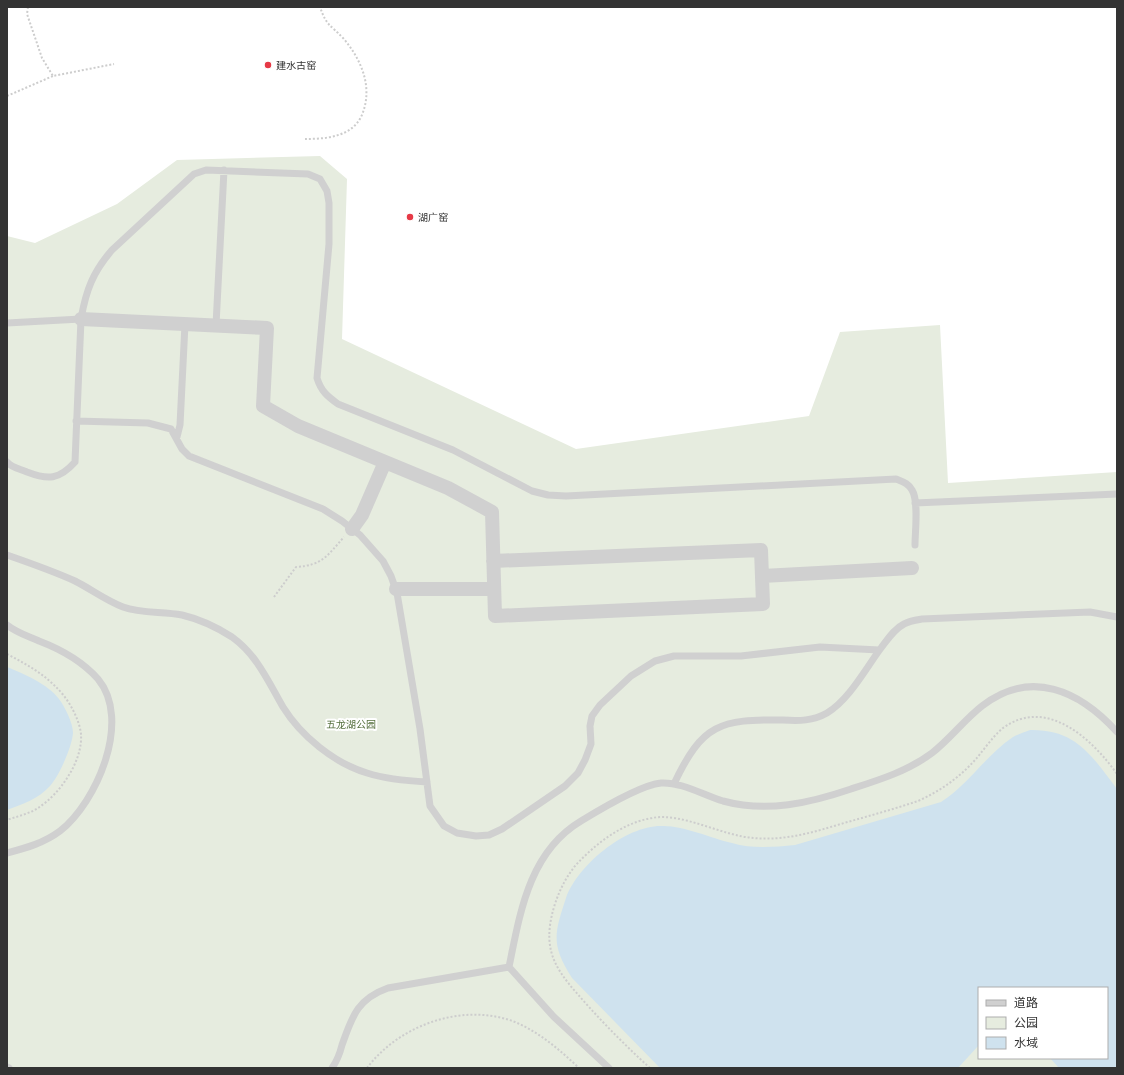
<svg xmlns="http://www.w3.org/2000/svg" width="1124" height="1075" font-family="'Roboto Condensed','Noto Sans SC',sans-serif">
  <rect width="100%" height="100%" fill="#fff"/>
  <!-- green -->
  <path fill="#e6ecdf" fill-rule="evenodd" d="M320,156L347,179L342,339L576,449L809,416L840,332L940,325L948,483L1117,472V1068H7V236L35,243L117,204L177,160ZM979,988H1107V1058H979Z"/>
  <!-- water -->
  <path fill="#cfe2ee" d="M7,667C24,674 48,684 59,699C65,707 73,723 73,733C72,747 59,776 50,786C38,799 23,804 7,810Z
    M1030,730C1076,729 1092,756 1117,789V1068H1059L1050,1058H1107V988H979V1045L958,1068H660L572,978C551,945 554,934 566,898C578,865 625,826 661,826C683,825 710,838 732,843C752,849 774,847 795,845L941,802C969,784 986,755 1013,737C1018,734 1025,732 1030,730Z"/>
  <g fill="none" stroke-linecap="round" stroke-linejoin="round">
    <!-- path -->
    <path stroke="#cdcdcd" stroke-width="2" stroke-dasharray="2 2" stroke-linecap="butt" d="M28,7L27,14L42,58L53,76L114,64
      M7,96L53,76
      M305,139C325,139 351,137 361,117C374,89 362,60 343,38C330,24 327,27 320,7
      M274,597L296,567C323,565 327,556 344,537
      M7,654C24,663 41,672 55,686C67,697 79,717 81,734C83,761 60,794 38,808C29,814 18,816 7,820
      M367,1068C399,1025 463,1002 515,1022C539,1032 560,1050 579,1068
      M650,1068C629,1049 608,1028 589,1007C559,973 540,955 554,907C559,891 565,879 575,866C595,844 622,823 652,818C682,812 722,836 754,838C786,841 814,832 844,823C869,816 894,809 918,801C940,791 959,778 975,760C984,750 992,737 1003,728C1047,696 1093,740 1117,774"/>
    <!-- lane -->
    <path stroke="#d0d0d0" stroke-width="7" d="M7,323L81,319
      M216,325L224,170
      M76,421L148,423L171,429L182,449L189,456L323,509L342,521L360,535L383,561L391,576L397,593L420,729L430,806L444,826L457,833L476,836L489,835L502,829L565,786L578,773L585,760L591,744L590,726L592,716L600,705L631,676L655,661L674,656H741L820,647L879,650
      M177,437L180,425L185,324
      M7,462C12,468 20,469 27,472C48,480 59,480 75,462L81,319C86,290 93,272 112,250L194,174L206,170L308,174L320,179L327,191L329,203V244L317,378C321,391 327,396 338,404L453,450L532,491L548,495L566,496L896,479C903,482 908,483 912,490C919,501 915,531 915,545
      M915,503L1117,494
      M7,555C30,563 53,571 75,581C91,589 105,600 123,607C142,614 163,611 182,615C199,619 218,628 232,637C257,655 268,681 283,707C301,736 334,763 367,773C386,779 407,781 427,782
      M7,625C17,633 28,636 39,641C60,649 83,662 98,679C132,720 97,802 60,831C44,843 26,848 7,853
      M674,784C702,724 720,719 783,720C799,721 813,721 827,713C849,700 866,668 881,648C888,639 894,629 904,624C909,621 916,620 922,619L1090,612L1117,617
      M509,967C520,913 529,852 581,821C599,810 641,785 661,783C682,782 703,795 723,801C767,813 810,803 851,789C879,780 908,771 932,753C950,739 964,720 982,706C1031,668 1080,691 1117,732
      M509,967L554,1017L609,1068
      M7,1067L9,1068
      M332,1068C337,1061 340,1053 342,1045C352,1017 357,999 388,988L509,967"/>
    <!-- street -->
    <path stroke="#d0d0d0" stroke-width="14" d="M81,319L267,328L263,406L298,426L448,488L492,512L495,616L763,604L761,550L493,561
      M352,529L362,515L385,462
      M762,576L912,568
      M396,589H494"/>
  </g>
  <!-- markers -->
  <g fill="#e63946" stroke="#fff" stroke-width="1.5">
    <circle cx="268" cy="65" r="4"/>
    <circle cx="410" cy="217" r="4"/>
  </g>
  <g text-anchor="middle" stroke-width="4" stroke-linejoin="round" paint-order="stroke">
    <!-- poi labels -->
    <g font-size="10" fill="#333" stroke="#fff" text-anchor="start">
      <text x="276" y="69">建水古窑</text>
      <text x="418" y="221">湖广窑</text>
    </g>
    <!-- park labels -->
    <g font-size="10" fill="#56703f" stroke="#fff">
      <text x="351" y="728">五龙湖公园</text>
    </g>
  </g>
  <!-- border -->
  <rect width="1124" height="1075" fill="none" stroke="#333333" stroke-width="16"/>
  <!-- legend -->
  <rect x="978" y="987" width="130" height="72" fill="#ffffff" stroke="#adadad"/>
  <rect x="986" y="1000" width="20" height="6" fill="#d0d0d0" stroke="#adadad"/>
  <text x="1014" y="1007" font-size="12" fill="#333333">道路</text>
  <rect x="986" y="1017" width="20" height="12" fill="#e6ecdf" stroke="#adadad"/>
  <text x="1014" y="1027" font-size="12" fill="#333333">公园</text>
  <rect x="986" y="1037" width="20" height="12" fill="#cfe2ee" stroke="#adadad"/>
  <text x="1014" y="1047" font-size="12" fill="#333333">水域</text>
</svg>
